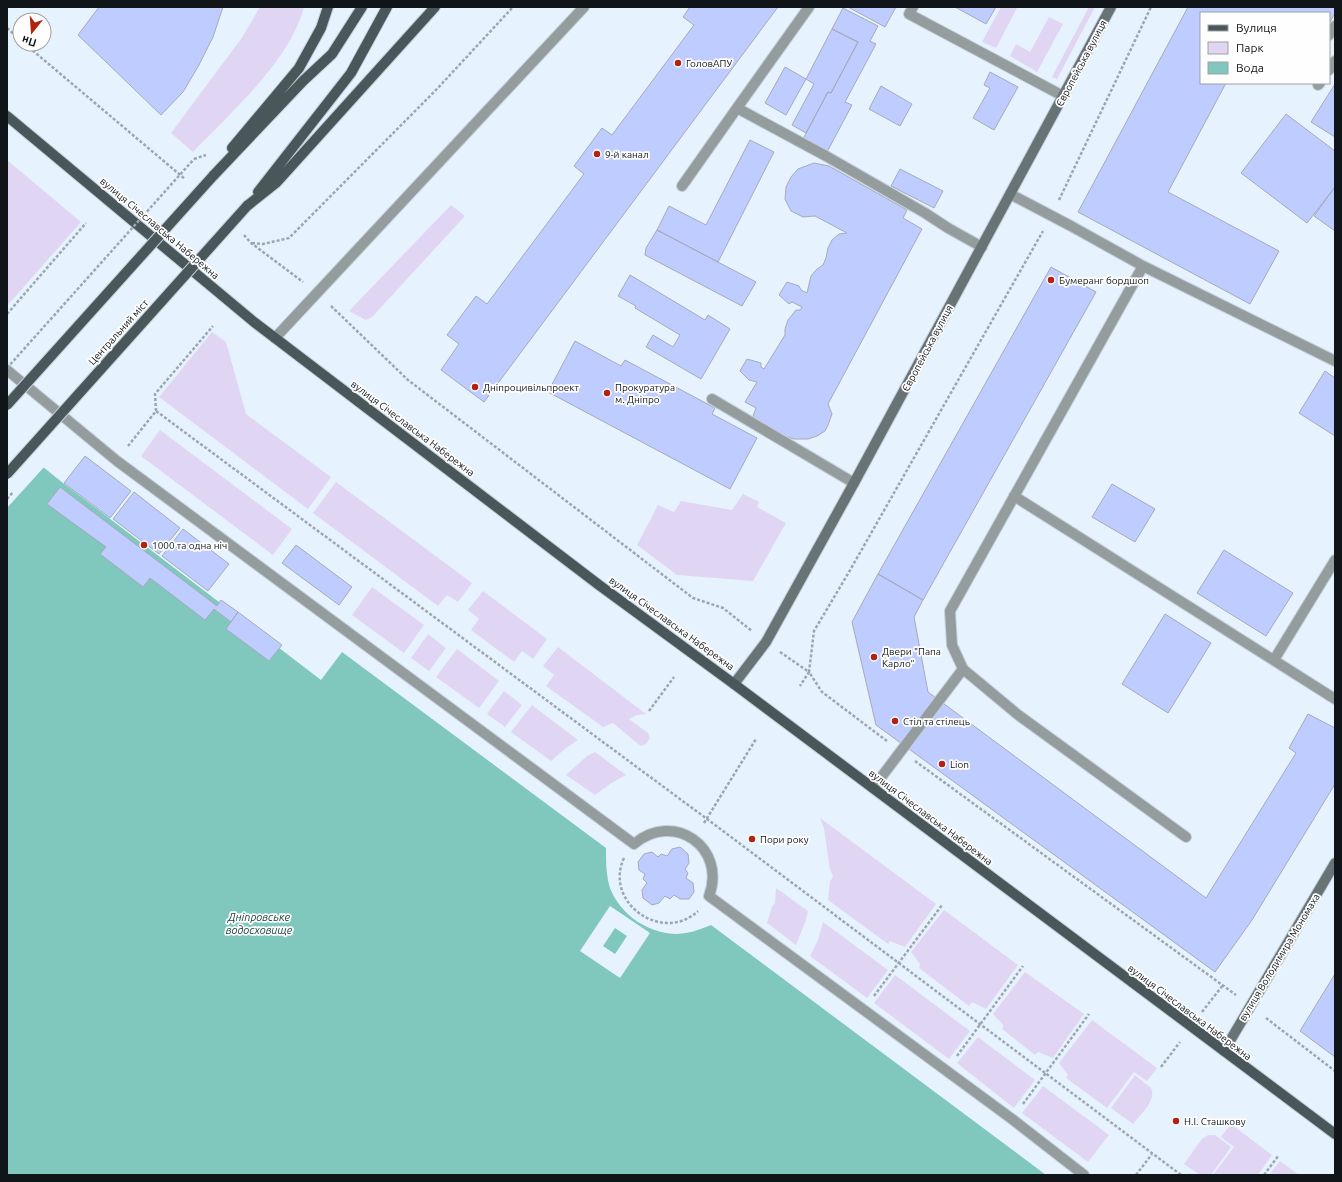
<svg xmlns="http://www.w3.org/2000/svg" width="1342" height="1182" font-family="Ubuntu,sans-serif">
  <rect width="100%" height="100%" fill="#e6f3fe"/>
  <!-- green -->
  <path fill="#e1d5f4" d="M260,7H304C290,61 231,112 193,152L171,133L241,39Z
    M1001,7L1017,8L996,48L982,42Z
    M1089,7H1095L1057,79L1052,77Z
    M1049,17L1063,24L1037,72L1010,56L1016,44L1030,52Z
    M7,160L81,222L7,306Z
    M451,205L465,216L372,317L366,320L349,311Z
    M212,332L226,342L246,414L331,477L308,509L159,397Z
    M160,430L292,529L273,555L141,456Z
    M336,482L472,583L458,602L447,595L438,606L313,513Z
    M743,494L759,502L757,507L786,523L753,581L677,575L637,545L658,505L674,512L681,501L732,510Z
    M372,587L424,625L404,653L352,615Z
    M483,591L547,639L533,659L522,651L514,662L471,630L479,619L468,610Z
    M428,634L446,648L429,671L411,658Z
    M558,647L646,714L637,715L629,719L648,733L650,738L646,744L641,746L638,744L613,723L603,727L546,686L554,675L543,666Z
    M457,649L499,681L479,708L436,677Z
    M504,691L522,705L505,727L487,714Z
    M532,705L578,740L566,748L551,761L511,732Z
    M595,752L626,775L610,784L595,795L566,775L587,756Z
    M820,818L936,904L905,947L890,941L888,944L828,900L830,881L832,879L833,875L830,870L824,828Z
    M776,888L808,911L806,920L796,945L767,923L772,907L775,903Z
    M944,910L1018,965L986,1009L972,1002L969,1006L919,968L920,964L911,952Z
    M823,922L888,970L867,998L810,956L818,940Z
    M1025,972L1084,1014L1053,1058L1038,1052L1035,1055L1002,1029L1004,1026L993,1014Z
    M895,975L970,1031L949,1059L874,1003Z
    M1092,1020L1157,1068L1147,1081L1134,1072L1107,1108L1066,1078L1068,1075L1059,1063Z
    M978,1037L1035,1080L1014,1108L957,1063Z
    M1135,1075L1151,1088C1157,1100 1140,1115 1133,1124L1111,1108Z
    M1043,1086L1109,1135L1088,1162L1022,1113Z
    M1231,1124L1272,1155L1258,1175H1213L1234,1147L1221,1137Z
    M1208,1135H1215L1231,1147L1211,1175H1200L1184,1164L1202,1139Z
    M1280,1161L1299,1175H1269Z"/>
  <!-- water -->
  <path fill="#80c7be" d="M7,438L63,483L321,680L342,652L606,848C606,861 606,875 610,888C620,914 647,933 675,934C687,934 699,930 711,925L1046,1175H7Z"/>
  <!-- pier -->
  <path fill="#e6f3fe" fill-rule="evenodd" d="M7,436L45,466L7,508Z
    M610,906L650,933L620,978L580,951ZM615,928L627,936L615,954L603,946Z"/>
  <!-- building -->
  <path fill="#bfccff" stroke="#a6aab8" d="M99,7H223L213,37L199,65L183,92L161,115L78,35Z
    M690,7H778L484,402L441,370L459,344L447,335L476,296L487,304L584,174L574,166L602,128L612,135L694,25L683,17Z
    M848,7H896L885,27Z
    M955,7H996L986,24Z
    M1188,7H1335V13L1329,24V13H1201V83H1226L1168,192L1279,251L1250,304L1078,212Z
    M843,8L878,26L870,41L876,44L845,102L852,105L827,152L803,139L828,92L831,93L858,42L832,29Z
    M832,29L858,42L831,93L828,92L806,133L792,125L814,84L806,79Z
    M785,67L806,79L786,115L765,103Z
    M990,72L1018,87L994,130L973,118L990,88L984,85Z
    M1335,84V137L1311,122Z
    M881,86L912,104L900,126L869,109Z
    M1286,114L1335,151V187L1307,223L1241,173Z
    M750,140L774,152L718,262L657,230L669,206L706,225Z
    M814,163L829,166L907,210L903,218L922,229L828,404L832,414L828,425L825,431L817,436L808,439H794L781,435L764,427L753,416L756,408L745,402L757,382L749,380L740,371L747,359L761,363V367L764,369L785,335V329L788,320L796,310H800L802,307L792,302L789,304L779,295L787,282L799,286L801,290L807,293L811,276L817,269L823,265L826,258L828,248L832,240L839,234L847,233L815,216L803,217L791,211L785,199L786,187L791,177L798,169Z
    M900,169L943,191L934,208L891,186Z
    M1335,187V231L1314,216Z
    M657,230L756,282L742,306L645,255L646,248Z
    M1051,267L1096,292L923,600L878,574Z
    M630,275L705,320L708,315L730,329L701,379L646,347L653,335L673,347L680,335L635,308L636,306L618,296Z
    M575,341L621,366L625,360L715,408L712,414L757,438L730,489L548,392Z
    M1325,371L1335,378V436L1299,413Z
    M85,456L131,491L110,518L64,483Z
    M1112,484L1155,509L1135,542L1092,517Z
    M60,487L217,606L221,600L238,612L231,622L214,609L205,620L150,578L143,587L100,554L106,547L47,504Z
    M134,492L180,528L159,554L113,519Z
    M183,529L229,564L208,591L162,556Z
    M296,545L352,587L339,605L282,563Z
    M1224,550L1293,593L1266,636L1197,593Z
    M878,574L923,600L914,617L928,692L1206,898L1296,753L1289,748L1308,714L1335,728V784L1252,920L1215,972L876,725L852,622Z
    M238,612L282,645L269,661L226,629Z
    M1165,614L1211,643L1168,713L1122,684Z
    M680,847L688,854L689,863L685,869L688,873L686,878L693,883L694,892L689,899H680L674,895L670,899L665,896L659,903L652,905L643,898L642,890L647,883L643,879L645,874L639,870L638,862L644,854L652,852L658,857L661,854L667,856L672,849Z
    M1335,974V1057L1300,1031Z"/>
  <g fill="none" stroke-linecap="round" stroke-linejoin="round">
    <!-- lane casing -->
    <g stroke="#c4cfd9" stroke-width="12">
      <path id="lane" d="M809,7L737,108L826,156L925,213L948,228L982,247
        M913,7L909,14L1063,96
        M1329,35L1335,26
        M1329,70L1335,61
        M1318,85L1320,83
        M682,186L737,108
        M1010,194L1071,226L1143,266L1335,361
        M1143,266L950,611L952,645L963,669L1017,714L1186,837
        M275,338L584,7
        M712,399L854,483
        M1014,496L1335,699
        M1274,660L1335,560
        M873,788L963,669"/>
    </g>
    <!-- street casing -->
    <g stroke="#c4cfd9" stroke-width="12">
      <path id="street" d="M7,370L117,461L634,844C674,810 727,848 709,896L1012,1119L1084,1175"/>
    </g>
    <!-- secondary casing -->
    <g stroke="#c4cfd9" stroke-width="12">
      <path id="secondary" d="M734,684L766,642L854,483L1111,7
        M1224,1051L1335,863"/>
    </g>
    <!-- primary casing -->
    <g stroke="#c4cfd9" stroke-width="12">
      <path id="primary" d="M7,116L254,322L599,585L734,684L1335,1134
        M232,148L299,68L321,28L328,7
        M213,176L303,81L332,54L362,7
        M258,192L351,73L387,7
        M247,206L277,182L435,7"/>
    </g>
    <!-- path -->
    <path stroke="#9ca6ae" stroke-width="2.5" stroke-dasharray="3 2" stroke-linecap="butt" d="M7,28L20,40
      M25,44L185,179
      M194,159L206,155
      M1059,200L1151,7
      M244,235L251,243L303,282
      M252,243L263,244L289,238L436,90L513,7
      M331,306L408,380L693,598L723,608L752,631
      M7,314L86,223
      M156,411L155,394L213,326
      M128,446L156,411L707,819L1181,1175
      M780,652L809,672L800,686
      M649,711L674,677
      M887,741L822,692L809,672L814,631L849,572L1043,231
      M915,761L1236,995
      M704,823L756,739
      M624,858C603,903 663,944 698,911
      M874,996L942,905
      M1202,1012L1223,985
      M1266,1018L1335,1071
      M957,1056L1023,966
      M1161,1067L1180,1042
      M1023,1104L1089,1014
      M1136,1175L1152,1154
      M1264,1175L1279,1155"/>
    <!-- lane -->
    <use href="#lane" stroke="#949c9e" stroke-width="10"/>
    <!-- street -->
    <use href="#street" stroke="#949c9e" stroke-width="10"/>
    <!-- secondary -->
    <use href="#secondary" stroke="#687376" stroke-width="10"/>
    <!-- primary -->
    <use href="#primary" stroke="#4a575a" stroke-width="10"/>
    <!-- primary-bridge casing -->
    <g stroke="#c4cfd9" stroke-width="12" stroke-linecap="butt">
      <path id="primary-bridge" d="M7,405L213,176
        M7,474L247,206"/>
    </g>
    <!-- path-bridge -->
    <path stroke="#9ca6ae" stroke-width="2.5" stroke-dasharray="3 2" stroke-linecap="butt" d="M7,368L194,159
      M7,499L13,492"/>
    <!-- primary-bridge -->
    <use href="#primary-bridge" stroke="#4a575a" stroke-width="10"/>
  </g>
  <!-- markers -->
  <g fill="#b1230e" stroke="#fefefe" stroke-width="1.5">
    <circle cx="678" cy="63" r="4"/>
    <circle cx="597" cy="154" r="4"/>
    <circle cx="1051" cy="280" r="4"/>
    <circle cx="475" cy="387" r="4"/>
    <circle cx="607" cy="393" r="4"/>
    <circle cx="144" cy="545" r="4"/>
    <circle cx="874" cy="657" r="4"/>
    <circle cx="895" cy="721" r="4"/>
    <circle cx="942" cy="764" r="4"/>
    <circle cx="752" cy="839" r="4"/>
    <circle cx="1176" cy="1121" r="4"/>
  </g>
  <g text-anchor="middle" stroke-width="3.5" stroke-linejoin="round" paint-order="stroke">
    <!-- poi labels -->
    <g font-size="10" fill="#101519" stroke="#fefefe" text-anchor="start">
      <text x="686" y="67">ГоловАПУ</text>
      <text x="605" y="158">9-й канал</text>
      <text x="1059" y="284">Бумеранг бордшоп</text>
      <text x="483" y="391">Дніпроцивільпроект</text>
      <text x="615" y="391">Прокуратура<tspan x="615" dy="12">м. Дніпро</tspan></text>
      <text x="152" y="549">1000 та одна ніч</text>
      <text x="882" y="655">Двери "Папа<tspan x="882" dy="12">Карло"</tspan></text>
      <text x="903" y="725">Стіл та стілець</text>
      <text x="950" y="768">Lion</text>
      <text x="760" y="843">Пори року</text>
      <text x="1184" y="1125">Н.І. Сташкову</text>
    </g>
    <!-- street labels -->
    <g font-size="10" fill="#101519" stroke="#fefefe">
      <text transform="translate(1081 63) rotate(-62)" y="4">Європейська вулиця</text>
      <text transform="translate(160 228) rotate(40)" y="4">вулиця Січеславська Набережна</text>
      <text transform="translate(118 332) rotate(-48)" y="4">Центральний міст</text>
      <text transform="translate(927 348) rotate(-62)" y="4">Європейська вулиця</text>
      <text transform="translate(413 428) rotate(37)" y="4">вулиця Січеславська Набережна</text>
      <text transform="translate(672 623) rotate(36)" y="4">вулиця Січеславська Набережна</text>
      <text transform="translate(931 817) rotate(37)" y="4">вулиця Січеславська Набережна</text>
      <text transform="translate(1279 957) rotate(-59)" y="4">вулиця Володимира Мономаха</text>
      <text transform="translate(1190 1012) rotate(37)" y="4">вулиця Січеславська Набережна</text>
    </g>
    <!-- water labels -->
    <g font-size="11" font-style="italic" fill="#183b37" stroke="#fefefe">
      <text x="259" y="921">Дніпровське<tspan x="259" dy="13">водосховище</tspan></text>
    </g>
  </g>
  <!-- border -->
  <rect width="1342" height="1182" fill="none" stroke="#101519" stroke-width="16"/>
  <!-- legend -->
  <rect x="1200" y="12" width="130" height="72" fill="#fefefe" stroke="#9fa1a2"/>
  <rect x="1208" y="25" width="20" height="6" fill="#4a575a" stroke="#9fa1a2"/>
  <text x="1236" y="32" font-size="12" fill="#101519">Вулиця</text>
  <rect x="1208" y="42" width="20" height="12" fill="#e1d5f4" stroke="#9fa1a2"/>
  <text x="1236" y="52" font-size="12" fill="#101519">Парк</text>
  <rect x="1208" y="62" width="20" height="12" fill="#80c7be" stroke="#9fa1a2"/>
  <text x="1236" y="72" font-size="12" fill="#101519">Вода</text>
  <!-- north arrow -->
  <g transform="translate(32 32) rotate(197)"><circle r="19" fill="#fefefe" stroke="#9fa1a2"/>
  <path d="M0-3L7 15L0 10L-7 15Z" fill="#b1230e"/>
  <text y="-6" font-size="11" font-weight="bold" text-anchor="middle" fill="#101519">Пн</text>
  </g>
</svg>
